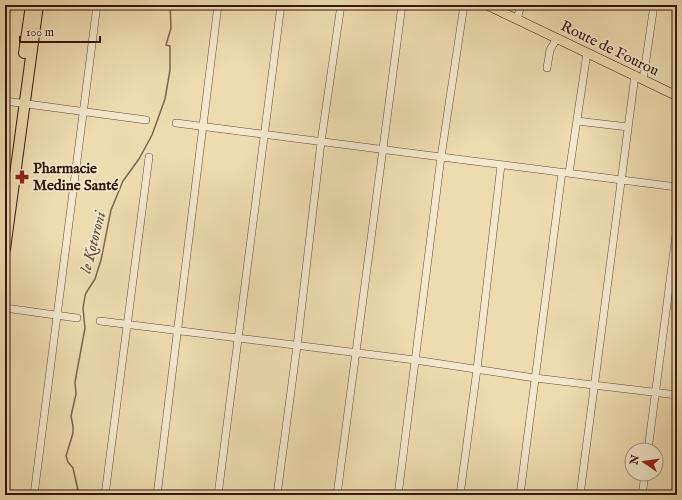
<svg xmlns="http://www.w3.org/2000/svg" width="682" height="500" font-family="'IM FELL English',serif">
  <rect width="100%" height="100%" fill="#ecdcb0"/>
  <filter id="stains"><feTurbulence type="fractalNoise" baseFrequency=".005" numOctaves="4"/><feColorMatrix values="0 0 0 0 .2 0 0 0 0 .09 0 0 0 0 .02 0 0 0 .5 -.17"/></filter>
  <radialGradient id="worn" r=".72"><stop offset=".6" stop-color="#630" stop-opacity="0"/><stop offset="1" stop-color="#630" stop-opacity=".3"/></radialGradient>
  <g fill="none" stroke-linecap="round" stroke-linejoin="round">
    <!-- stream -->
    <path stroke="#7d654c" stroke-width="1.5" d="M79,495L73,468L68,462L66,456L73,433V426L71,416L76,394L75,382L85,328L83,308L85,296L86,293L95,279L101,260L111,210L123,181L139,159L152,135L165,99L170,70V46L166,45L171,28L170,5"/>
    <!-- minor casing -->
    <g stroke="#624834" stroke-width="8">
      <path id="minor" d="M517,19L521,5
        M547,68L550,50L557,38
        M643,80L654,5
        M5,101L146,120
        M577,121L628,127
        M176,123L677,187
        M569,173L587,53
        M5,308L77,318
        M100,321L415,360L535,378L677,395
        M648,450L677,227
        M34,495L97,5
        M105,495L149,157
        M157,495L218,5
        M218,495L281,5
        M277,495L297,346L321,142L341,5
        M337,495C360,332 379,168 402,5
        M398,495L441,157L464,5
        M460,495L477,369L501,165
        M520,495L562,172
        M580,495L635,75
        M642,495L645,474"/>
    </g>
    <!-- major casing -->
    <g stroke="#34170a" stroke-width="10">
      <path id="major" d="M487,5L677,96"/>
    </g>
    <!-- highway casing -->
    <g stroke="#34170a" stroke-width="12">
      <path id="highway" d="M24,53L31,5
        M5,249L38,5"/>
    </g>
    <!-- minor -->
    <use href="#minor" stroke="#f3e8cc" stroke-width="7"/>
    <!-- major -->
    <use href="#major" stroke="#ecdcb0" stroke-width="9"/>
    <!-- highway -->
    <use href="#highway" stroke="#ecdcb0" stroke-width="10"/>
  </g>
  <!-- icons -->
  <defs>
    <g id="pharmacy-bare" transform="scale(1.08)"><path d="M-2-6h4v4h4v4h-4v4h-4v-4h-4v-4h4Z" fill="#8f2418" stroke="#f3e8cc" stroke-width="2.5" paint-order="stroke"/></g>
  </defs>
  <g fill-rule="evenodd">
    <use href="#pharmacy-bare" x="22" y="177"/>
  </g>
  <g text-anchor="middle" stroke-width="3.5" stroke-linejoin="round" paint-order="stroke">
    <!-- street labels -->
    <g font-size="15" fill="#34170a" stroke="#f3e8cc">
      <text transform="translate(610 48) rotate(26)" y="5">Route de Fourou</text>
    </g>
    <!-- poi labels -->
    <g font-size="15" font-weight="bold" fill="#34170a" stroke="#f3e8cc" text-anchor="start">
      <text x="33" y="173">Pharmacie<tspan x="33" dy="17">Medine Santé</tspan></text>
    </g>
    <!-- water labels -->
    <g font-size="16" font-style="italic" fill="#644b36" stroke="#f3e8cc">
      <text transform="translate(92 242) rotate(-76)" y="6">le Kotoroni</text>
    </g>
  </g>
  <!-- margin -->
  <rect width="682" height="500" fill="none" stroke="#ecdcb0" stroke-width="20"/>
  <rect x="6" y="6" width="670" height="488" fill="none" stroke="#34170a" stroke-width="2"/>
  <rect x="10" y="10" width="662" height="480" fill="none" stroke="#34170a"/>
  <!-- north arrow -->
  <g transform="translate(644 462) rotate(283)"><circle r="19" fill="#f3e8cc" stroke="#a7947e"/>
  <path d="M0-3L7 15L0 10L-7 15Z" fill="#8f2418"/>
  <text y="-6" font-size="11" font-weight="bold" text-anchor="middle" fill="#34170a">N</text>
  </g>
  <!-- scale -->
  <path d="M20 36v6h80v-6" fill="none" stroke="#34170a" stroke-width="2"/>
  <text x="26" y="36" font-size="12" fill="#34170a" stroke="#f3e8cc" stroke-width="3" paint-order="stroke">100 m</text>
  <rect width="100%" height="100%" filter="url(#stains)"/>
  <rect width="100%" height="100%" fill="url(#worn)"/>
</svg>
